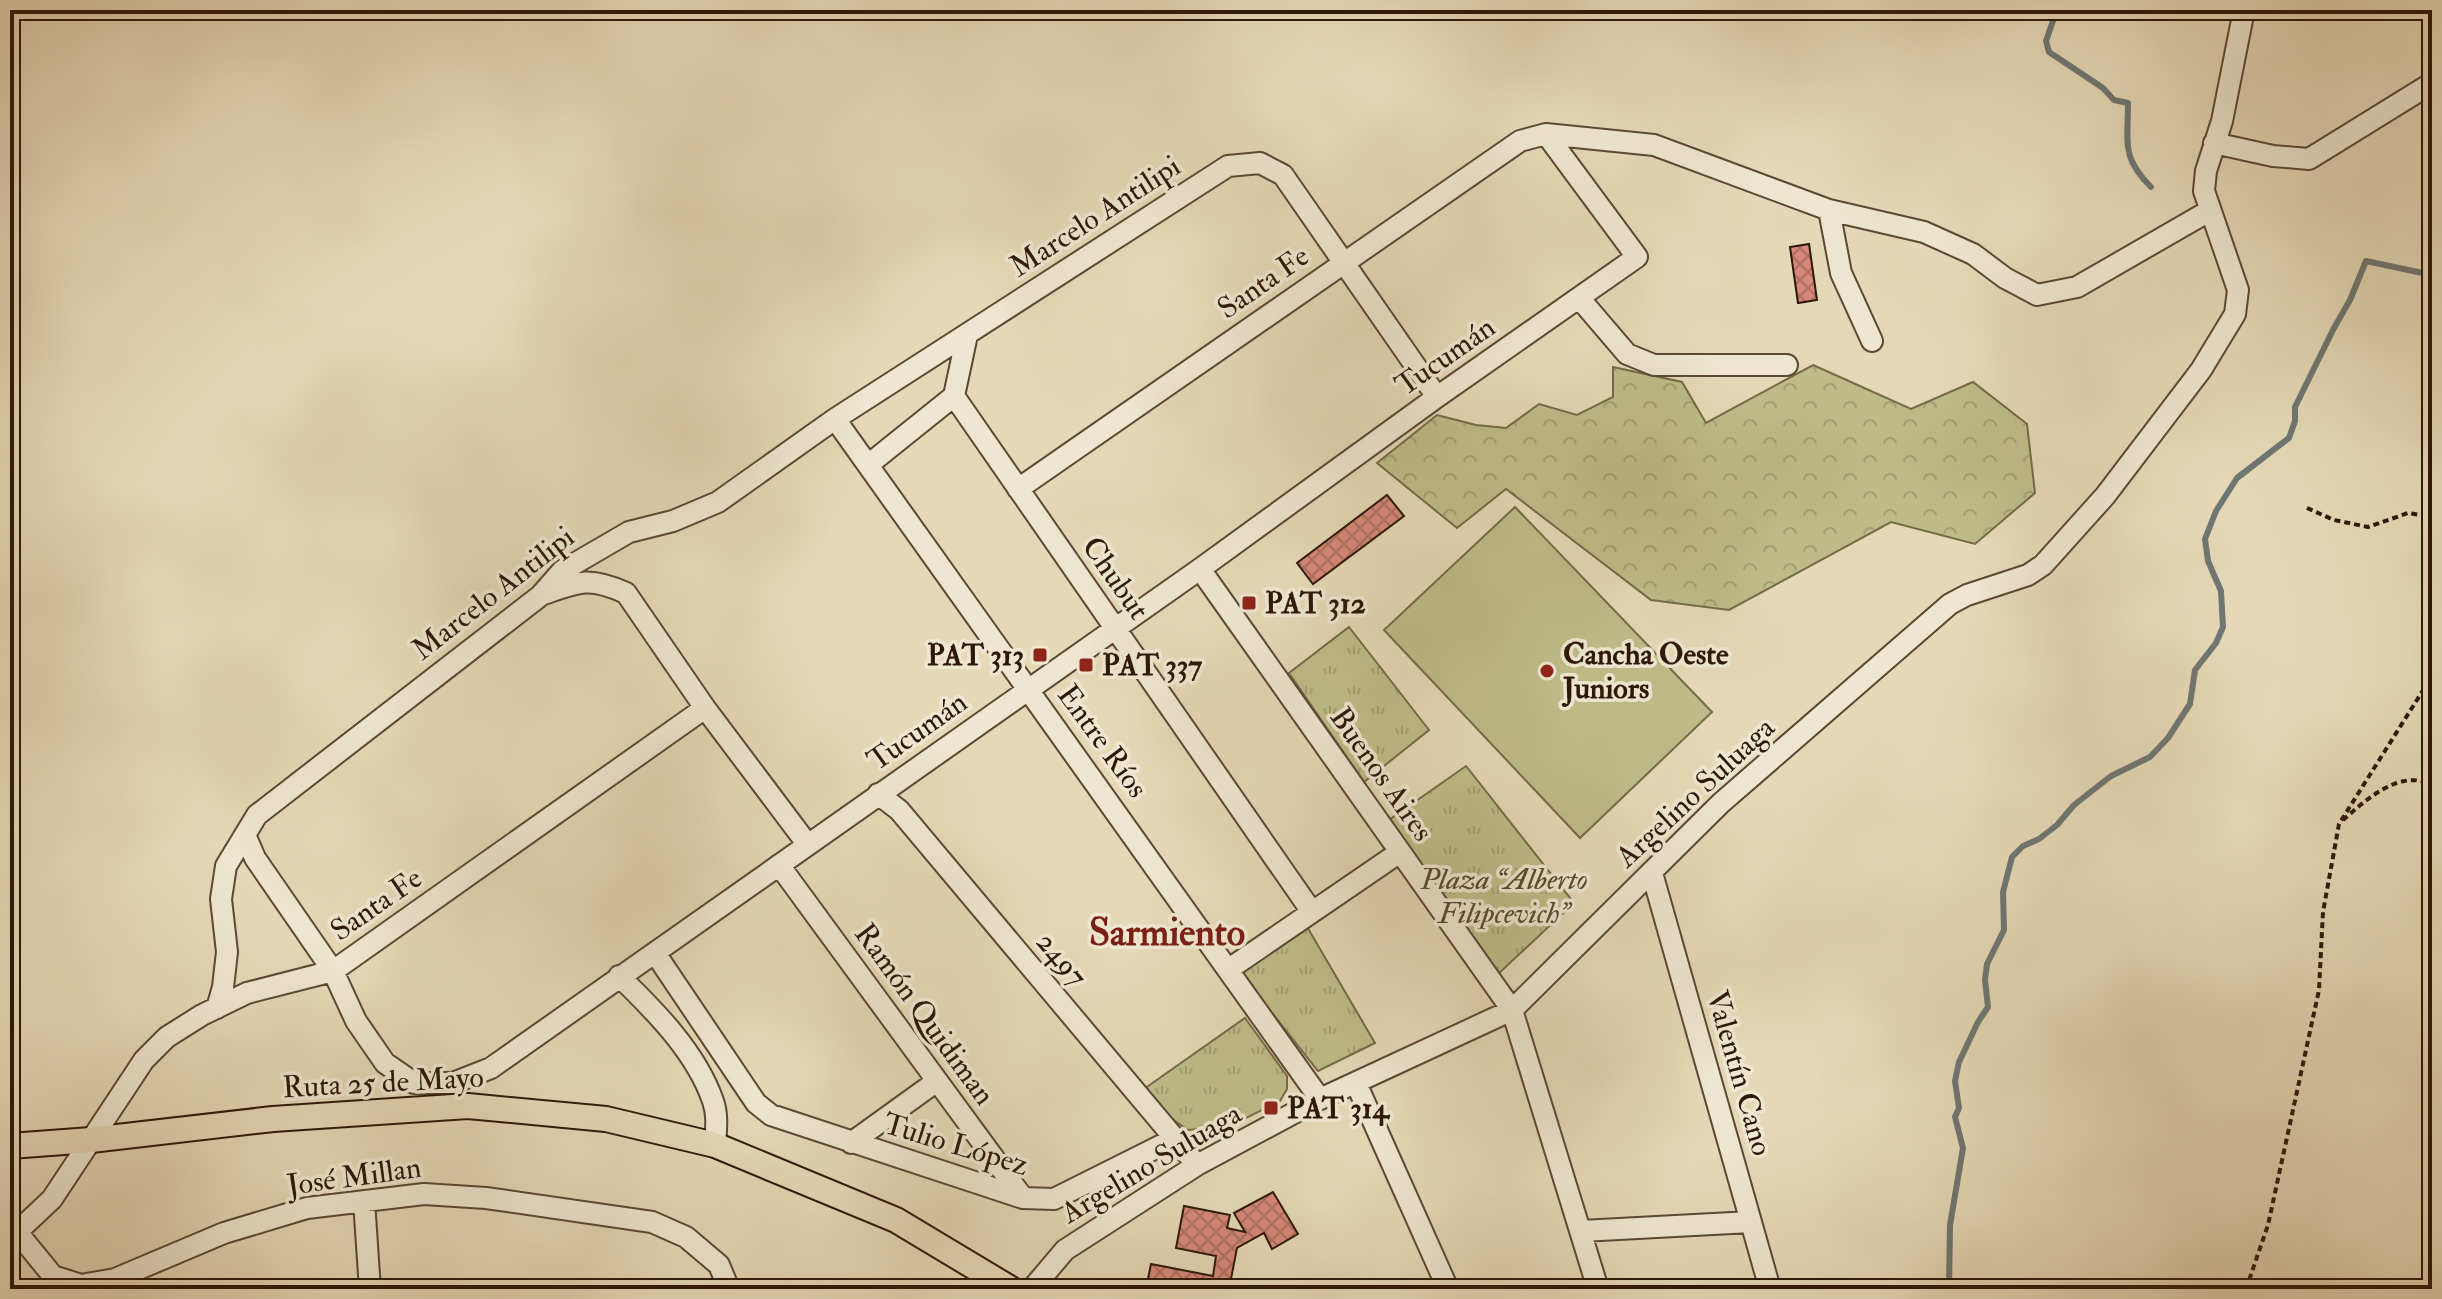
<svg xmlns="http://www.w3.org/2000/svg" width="2442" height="1299" font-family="'IM FELL Double Pica',serif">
  <defs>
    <pattern id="forest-crowns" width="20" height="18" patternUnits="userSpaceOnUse" patternTransform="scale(2)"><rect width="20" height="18" fill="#bdbc88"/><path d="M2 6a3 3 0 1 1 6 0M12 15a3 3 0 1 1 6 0" fill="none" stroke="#a3a174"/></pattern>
    <pattern id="park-tufts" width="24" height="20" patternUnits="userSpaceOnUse" patternTransform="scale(2)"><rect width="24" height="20" fill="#bdbc88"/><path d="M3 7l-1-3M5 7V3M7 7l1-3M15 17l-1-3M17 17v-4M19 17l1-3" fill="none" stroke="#a3a174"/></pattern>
    <pattern id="building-cross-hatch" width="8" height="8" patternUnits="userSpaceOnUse" patternTransform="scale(2)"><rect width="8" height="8" fill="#d68879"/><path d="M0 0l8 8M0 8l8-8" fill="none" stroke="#ae6e61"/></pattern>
  </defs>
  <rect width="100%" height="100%" fill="#e5d8b6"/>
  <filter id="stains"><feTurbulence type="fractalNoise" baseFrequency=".0025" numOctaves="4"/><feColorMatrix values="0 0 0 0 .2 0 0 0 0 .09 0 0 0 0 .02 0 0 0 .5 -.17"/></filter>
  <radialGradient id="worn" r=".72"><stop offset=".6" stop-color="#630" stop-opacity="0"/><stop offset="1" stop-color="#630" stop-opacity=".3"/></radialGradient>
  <!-- forest -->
  <path fill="url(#forest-crowns)" stroke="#756a48" stroke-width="2" d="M1813,365L1911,409L1973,382L2027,424L2035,493L1975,544L1891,522L1729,610L1651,600L1506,489L1457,528L1377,463L1437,415L1476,425L1506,428L1539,404L1577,415L1613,397V367L1682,382L1706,423Z"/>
  <!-- park -->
  <path fill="url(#park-tufts)" stroke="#756a48" stroke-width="2" d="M1349,627L1429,730L1364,782L1289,673Z
    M1466,766L1574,903L1496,976L1389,820Z
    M1306,925L1375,1043L1318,1071L1238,970Z
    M1245,1018L1287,1076V1089L1280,1101L1230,1126L1188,1130L1156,1108L1144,1089Z"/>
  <!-- garden -->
  <path fill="#bdbc88" stroke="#756a48" stroke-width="2" d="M1515,507L1712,712L1580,838L1384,630Z"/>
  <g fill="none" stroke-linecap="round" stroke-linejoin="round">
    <!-- stream -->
    <path stroke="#6f7773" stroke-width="6" d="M2054,10L2055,15L2046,41L2049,52L2103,88L2114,100L2128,103C2128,143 2121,157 2151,187
      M1949,1289L1950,1225L1963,1148L1955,1117L1959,1108L1955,1081L1959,1062L1978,1022L1988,1007L1985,980L1987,964L2004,930L2003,892L2012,857L2023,846L2039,839L2057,825L2074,805L2111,776L2150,757L2168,738L2190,704L2195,670L2216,643L2223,627L2221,591L2208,561L2205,539L2216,511L2237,478L2289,438L2295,421V407L2334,328L2350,300L2366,261L2432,275"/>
  </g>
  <!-- building -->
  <path fill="url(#building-cross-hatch)" stroke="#2d1808" stroke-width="2" d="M1809,244L1817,300L1798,303L1790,247Z
    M1387,495L1404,516L1313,584L1297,563Z
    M1273,1192L1298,1234L1272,1249L1264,1233L1237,1248L1229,1289H1146L1151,1264L1213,1276L1216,1256L1176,1248L1184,1206L1230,1215L1227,1228L1245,1232L1234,1213Z
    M1239,1282L1272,1289H1238Z"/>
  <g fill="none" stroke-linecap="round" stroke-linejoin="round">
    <!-- minor casing -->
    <g stroke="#5b4834" stroke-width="24">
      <path id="minor" d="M2214,143L2273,156L2309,159L2432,83
        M1829,210L1841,273L1872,341
        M1580,299L1627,354L1654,365H1787
        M954,396L1312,912
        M835,419L1320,1099
        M868,465L954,396L967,335
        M1018,489L1520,141L1546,134L1654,145L1829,210L1924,232L1973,254L2005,278L2037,295L2077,287L2209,211
        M1200,569L1512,1010L1598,1289
        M541,595C578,582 588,576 626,593L705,708L808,845
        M705,708L333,971L247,993L202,1015L167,1037L144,1060L52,1199L17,1232L53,1276L81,1285L115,1279L224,1233L307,1208L424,1194L486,1198L652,1222L686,1237L719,1265L729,1289
        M878,794L899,810L1197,1165
        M246,837L255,858L333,971L356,1021L385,1063L414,1083H453L491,1068L1200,569L1437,397L1637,257L1546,134
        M779,865L1023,1198
        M1652,873L1770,1289
        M655,953L756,1103L771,1115L1023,1198L1054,1199L1174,1139
        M1229,969L1400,852
        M619,976C655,1011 696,1052 713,1101C718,1115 716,1130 715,1145
        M217,1008L223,987L227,952L221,899L226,866L257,815L540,596L562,571L629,532L673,521L718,502L835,419L1228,166L1260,163L1283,175L1437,397
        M1356,1083L1448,1289
        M851,1143L937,1081
        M364,1201L370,1289
        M1581,1231L1751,1222
        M1032,1289L1065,1250L1197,1165L1320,1099L1512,1010L1721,803L1950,604L1967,595L2028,575L2043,565L2105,496L2201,370L2235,314L2238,290L2204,191L2206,171L2222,121L2244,10"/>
    </g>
    <!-- major casing -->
    <g stroke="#2d1808" stroke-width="28">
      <path id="major" d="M10,1146L91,1140L273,1119L468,1106L606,1119L715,1145L896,1220L1011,1289"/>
    </g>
    <!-- path -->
    <path stroke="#2d1808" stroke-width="4" stroke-dasharray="6 4" stroke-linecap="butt" d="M2307,508L2334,520L2368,527L2408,513L2432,517
      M2343,820C2366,800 2400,768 2432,785
      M2246,1289L2268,1225L2319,990L2323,912L2339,824L2432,676"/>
    <!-- minor -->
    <use href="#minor" stroke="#eee6d0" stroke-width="20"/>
    <!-- major -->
    <use href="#major" stroke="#e5d8b6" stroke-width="24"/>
  </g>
  <!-- markers -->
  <g fill="#8f2418" stroke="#eee6d0" stroke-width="3">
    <rect x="1241" y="595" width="16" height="16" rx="4"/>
    <rect x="1032" y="647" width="16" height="16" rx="4"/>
    <rect x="1078" y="657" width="16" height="16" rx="4"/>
    <circle cx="1547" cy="671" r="8"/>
    <rect x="1263" y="1100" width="16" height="16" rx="4"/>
  </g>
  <g text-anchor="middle" stroke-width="7" stroke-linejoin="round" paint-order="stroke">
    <!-- street labels -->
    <g font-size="30" fill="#2d1808" stroke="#eee6d0">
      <text transform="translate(1095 216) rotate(-33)" y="10">Marcelo Antilipi</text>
      <text transform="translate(1263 282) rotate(-35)" y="10">Santa Fe</text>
      <text transform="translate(1445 356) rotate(-35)" y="10">Tucumán</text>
      <text transform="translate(1116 578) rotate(55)" y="10">Chubut</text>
      <text transform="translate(493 593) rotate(-38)" y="10">Marcelo Antilipi</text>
      <text transform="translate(917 731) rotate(-35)" y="10">Tucumán</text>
      <text transform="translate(1103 741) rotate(54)" y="10">Entre Ríos</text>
      <text transform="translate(1382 774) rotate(55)" y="10">Buenos Aires</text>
      <text transform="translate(1695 792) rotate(-43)" y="10">Argelino Suluaga</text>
      <text transform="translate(376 904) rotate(-35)" y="10">Santa Fe</text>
      <text transform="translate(1062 959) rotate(50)" y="10">2497</text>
      <text transform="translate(925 1014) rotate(54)" y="10">Ramón Quidiman</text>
      <text transform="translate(1740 1073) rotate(74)" y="10">Valentín Cano</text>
      <text transform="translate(383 1082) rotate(-3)" y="10">Ruta 25 de Mayo</text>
      <text transform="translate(956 1144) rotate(17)" y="10">Tulio López</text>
      <text transform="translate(1151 1163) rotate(-31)" y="10">Argelino Suluaga</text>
      <text transform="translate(354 1176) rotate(-8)" y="10">José Millan</text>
    </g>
    <!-- poi labels -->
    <g font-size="30" font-weight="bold" fill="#2d1808" stroke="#eee6d0" text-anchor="start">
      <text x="1265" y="613">PAT 312</text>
      <text x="1563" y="664">Cancha Oeste<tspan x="1563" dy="34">Juniors</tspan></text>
      <text x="1024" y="665" text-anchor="end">PAT 313</text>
      <text x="1102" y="675">PAT 337</text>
      <text x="1287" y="1118">PAT 314</text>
    </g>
    <!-- park labels -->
    <g font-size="30" font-style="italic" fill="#58492e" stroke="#eee6d0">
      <text x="1504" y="889">Plaza “Alberto<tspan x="1504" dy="34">Filipcevich”</tspan></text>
    </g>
    <!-- district labels -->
    <g font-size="38" font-weight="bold" fill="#7a1f14" stroke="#eee6d0">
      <text x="1167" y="945">Sarmiento</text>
    </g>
  </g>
  <!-- margin -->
  <rect width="2442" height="1299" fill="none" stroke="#e5d8b6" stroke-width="40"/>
  <rect x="12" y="12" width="2418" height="1275" fill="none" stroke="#2d1808" stroke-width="4"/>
  <rect x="20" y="20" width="2402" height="1259" fill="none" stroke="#2d1808" stroke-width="2"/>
  <rect width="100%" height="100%" filter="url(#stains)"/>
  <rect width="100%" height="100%" fill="url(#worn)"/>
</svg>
